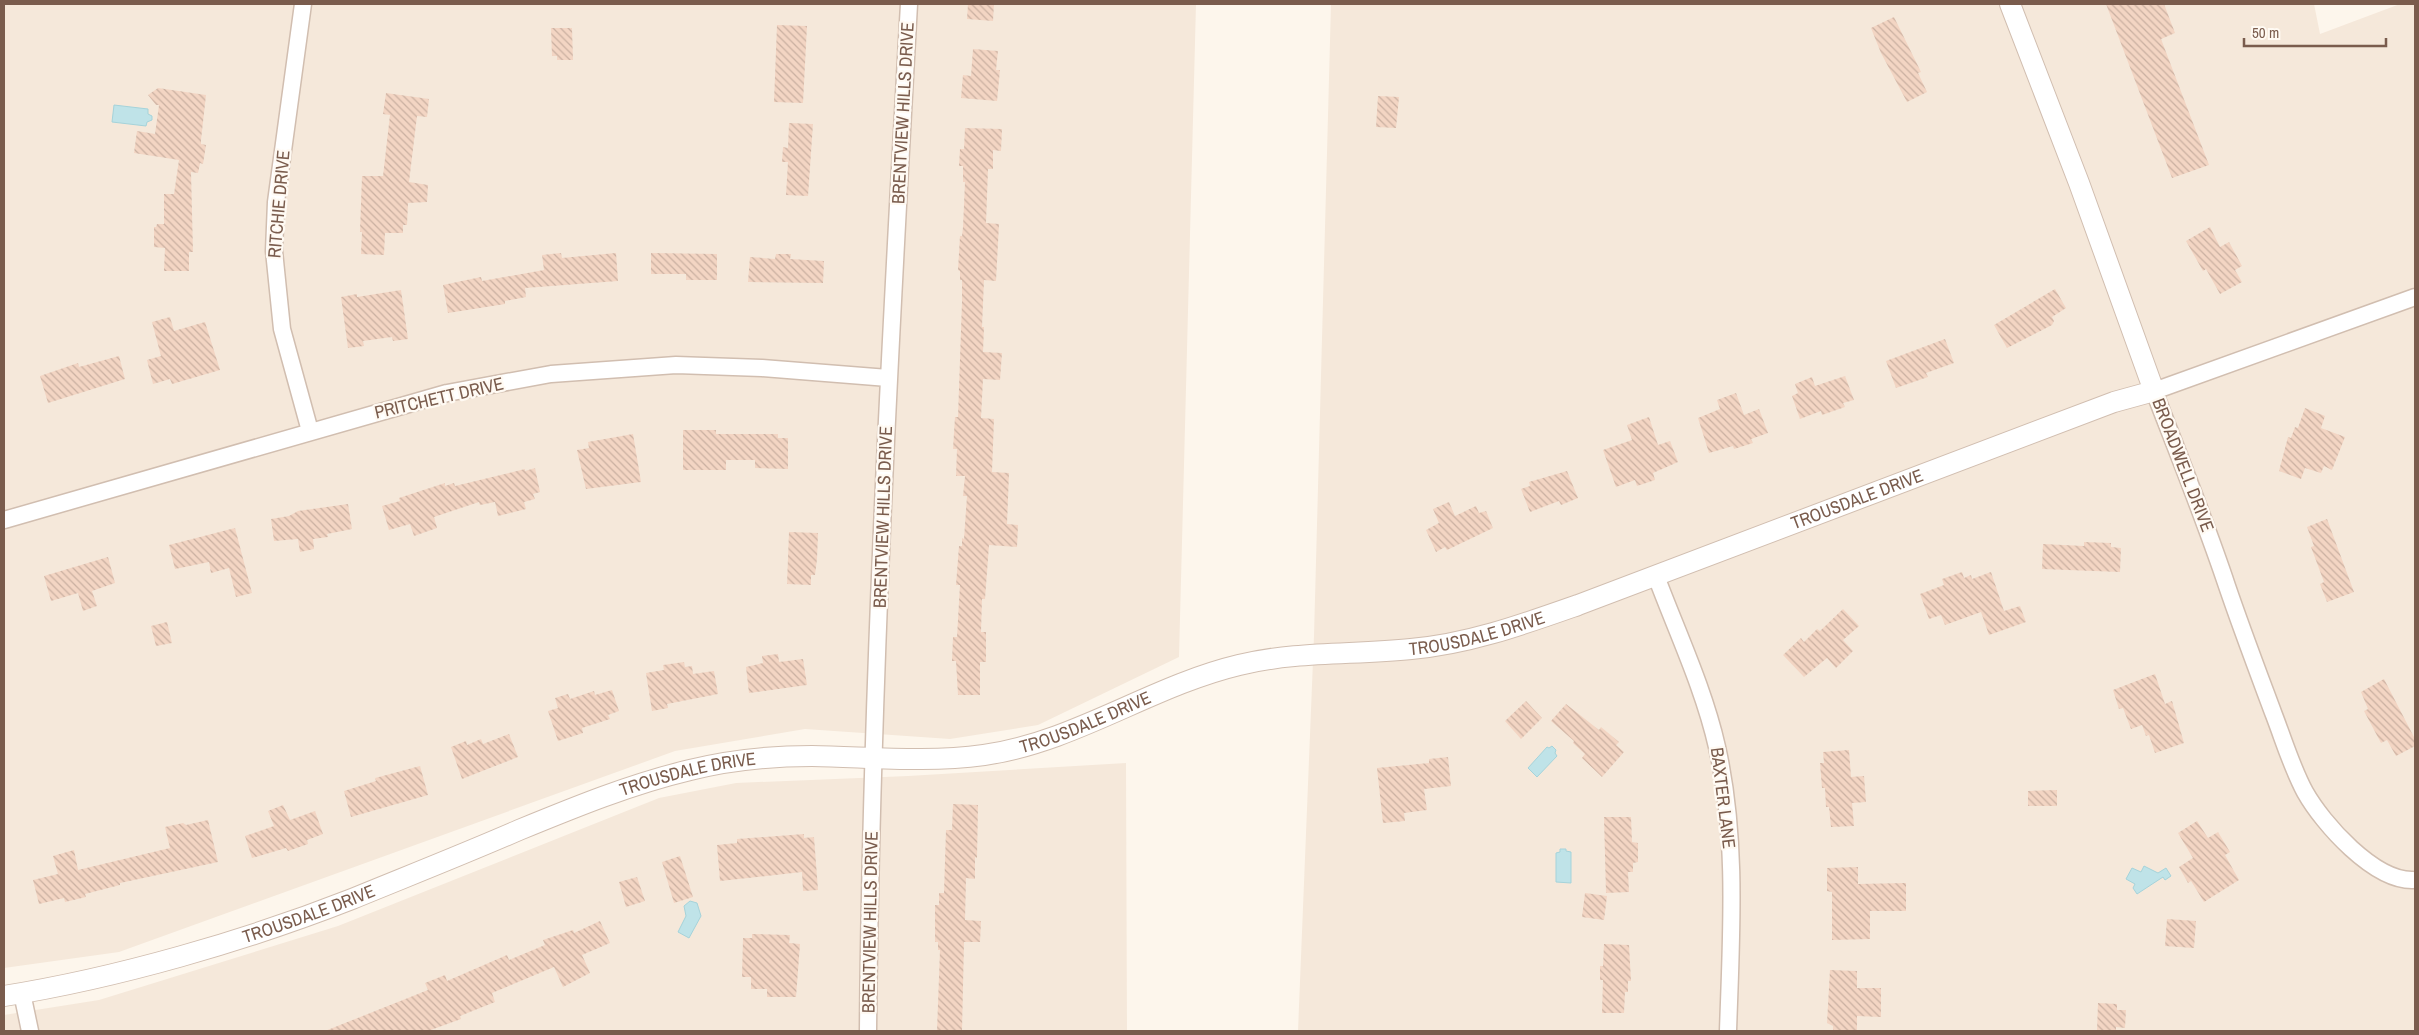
<svg xmlns="http://www.w3.org/2000/svg" width="2419" height="1035" font-family="'Archivo Narrow',sans-serif">
  <defs>
    <pattern id="building-back-hatch" width="6" height="6" patternUnits="userSpaceOnUse" patternTransform="scale(1.25)"><rect width="6" height="6" fill="#f3d5c3"/><path d="M-1 5l2 2M0 0l6 6M5-1l2 2" fill="none" stroke="#cab0a1"/></pattern>
  </defs>
  <rect width="100%" height="100%" fill="#fdf6ec"/>
  <!-- residential -->
  <path fill="#f5e8da" d="M4,4H1196L1179,657L1038,725L950,739L805,729L675,751L119,952L4,968Z
    M1331,4H2314L2320,34L2400,4H2415V1031H1298L1314,636Z
    M1126,763L1127,1031H4V1015L99,1000L338,926L659,798L736,783L908,776Z"/>
  <!-- water -->
  <path fill="#bfe3e8" stroke="#a5d3da" d="M114,105L148,109V114L152,116V120L147,122L146,126L112,122Z
    M1552,746L1556,750L1555,753L1557,756L1537,777L1528,768L1547,747L1549,748Z
    M1560,849H1566V851L1571,852V883L1556,882V853L1560,852Z
    M2144,866L2158,873L2166,868L2171,876L2165,880L2163,877L2137,894L2133,888L2135,884L2126,879L2132,868L2141,872Z
    M690,901L697,903L701,916L689,938L678,932L686,916L684,906Z"/>
  <!-- building -->
  <path fill="url(#building-back-hatch)" d="M968,4H994L993,21L967,19Z
    M2106,4H2164L2175,33L2161,39L2209,165L2172,178Z
    M1894,17L1921,72L1918,73L1927,92L1907,102L1881,53L1871,28Z
    M777,25L807,26L803,103L774,102Z
    M551,28H572L573,60H557V56H552Z
    M973,49L998,51L996,70H1000L997,101L961,98L963,75L971,76Z
    M158,88L206,95L201,140V144L206,145L203,164L200,163L198,173L191,172L193,252H189V271H164L165,248L154,247V227H156L157,224H164V194H174L179,160L134,153L137,131L155,134L159,105H156L148,95Z
    M386,93L429,99L427,117L417,116L409,182L428,185L427,202L408,203L407,225H403V233H385L384,255L361,254L362,232H360L362,176H383L390,115L383,114Z
    M1378,96L1399,97L1396,128L1376,127Z
    M789,123L813,124L808,196L786,195L788,162H782L783,147L788,148Z
    M965,128L1002,129L1001,151L993,150V169H988L986,223L999,224L996,281L984,280L982,327H984L983,352L1002,353L1000,380L983,379L981,418L994,419L992,472L1009,473L1007,524L1018,525L1017,547L989,545L985,599H982L981,632H986V662H980V695H958L956,661H952L953,637H957L960,585H956L959,546H962V538L964,539L967,496H963L965,476H956L957,449H953L955,417H958L962,302V280H960V271L958,270L960,236H962L963,227L965,182H963V166H959L960,149H964Z
    M2210,227L2220,247L2229,242L2242,266L2235,270L2242,282L2220,294L2206,269L2203,271L2186,241Z
    M561,253L562,258L616,253L618,281L525,288L526,297L505,301V304L448,313L443,285L481,277L482,281L544,270L542,255Z
    M651,253L717,254V280H686V274H651Z
    M776,254H791L790,259L824,261L823,283L748,282L750,257L775,259Z
    M2055,289L2066,308L2052,317L2054,321L2052,325L2007,348L1994,325Z
    M401,290L408,339L393,341L392,337L363,341L364,346L348,348L341,297L357,294V297Z
    M170,317L174,331L205,322L220,370L172,384L170,379L153,384L147,360L161,356L152,322Z
    M1945,339L1954,363L1926,373L1928,377L1896,388L1886,361Z
    M119,356L125,379L48,403L40,376L78,363L79,367Z
    M1845,376L1854,400L1843,403L1845,407L1822,415L1821,411L1800,419L1792,396L1798,393L1795,384L1812,377L1815,386Z
    M1736,393L1744,415L1759,409L1768,433L1751,439L1753,443L1734,449L1733,446L1709,453L1698,418L1720,409L1717,400Z
    M2305,408L2325,416L2321,428L2345,437L2332,470L2324,466L2321,473L2305,468L2301,479L2279,471L2288,437L2291,438L2295,427L2298,428Z
    M1649,417L1658,445L1670,441L1678,462L1653,473L1655,480L1637,486L1635,480L1616,487L1603,450L1632,440L1627,425Z
    M683,430H716V434H778V438H788V469L755,468V460H726V470H683Z
    M633,434L641,482L586,489L577,450L589,448L588,442Z
    M535,468L540,492L533,494L535,499L524,502L526,509L498,516L495,502L480,505L479,502L434,517L437,528L414,536L410,524L389,530L382,506L400,501L399,498L445,483V486L454,483L455,486L525,469V471Z
    M1567,471L1578,498L1561,505L1559,501L1530,512L1521,489L1530,486L1529,482Z
    M1449,502L1455,516L1476,506L1479,513L1486,511L1493,528L1447,550L1445,547L1436,552L1426,530L1439,523L1433,509Z
    M348,504L352,529L327,534L328,537L313,539L314,549L300,552L298,539L274,541L271,519L289,516L298,511Z
    M2327,519L2354,592L2327,602L2320,584L2324,582L2311,547L2314,546L2307,527Z
    M235,528L252,593L236,597L229,568L211,573L209,562L175,569L169,545Z
    M789,532L818,533L817,559L815,575H811V585L787,584Z
    M2084,542L2111,543V547L2121,548L2120,572L2042,569L2043,544L2084,546Z
    M108,557L115,583L92,591L97,606L83,611L78,593L51,601L44,576Z
    M1962,572L1964,578L1971,575L1972,579L1991,572L2004,611L2020,606L2026,622L1989,635L1981,612L1945,625L1941,615L1929,619L1920,594L1944,585L1942,579Z
    M1843,609L1859,626L1843,640L1853,651L1836,668L1827,658L1804,677L1783,655L1801,638L1804,642L1817,629L1820,631Z
    M167,622L172,643L156,646L151,626Z
    M778,654L779,662L803,659L807,685L749,693L746,667L763,663L762,656Z
    M684,662L685,667L692,666L693,674L714,671L718,694L667,704L668,708L652,711L646,673L664,670L663,665Z
    M2155,674L2165,704L2172,701L2184,743L2155,753L2149,735L2146,736L2142,725L2131,729L2123,708L2119,709L2113,690Z
    M2384,679L2415,739V746L2396,756L2387,740L2381,743L2364,711L2368,709L2361,692Z
    M612,690L619,711L608,715L610,719L582,728L583,733L558,741L548,711L558,708L555,698L568,694L570,699L594,691L595,695Z
    M1526,701L1542,718L1521,739L1505,721Z
    M1566,704L1599,730L1601,727L1619,742L1616,745L1624,752L1602,777L1582,758L1585,754L1573,743L1574,741L1551,721Z
    M509,734L518,757L462,779L451,747L466,741L467,745L481,739L483,744Z
    M1849,750L1851,777L1864,776L1866,802L1852,803L1854,826L1831,827L1829,807H1826L1825,788H1822L1820,763H1824L1823,752Z
    M1448,757L1451,786L1424,789L1427,810L1404,813L1405,821L1383,823L1377,768L1429,763V759Z
    M420,766L428,795L351,817L344,791L376,781L375,778L379,777Z
    M2057,790V806H2028V791Z
    M953,804L978,805L977,858L975,857V879L966,878L965,920L981,921L980,942H964L962,1031H937L940,950H938V942H935V905H939V893H944L946,830H952Z
    M283,805L290,820L315,811L323,834L307,840L308,844L288,851L286,848L252,858L245,836L274,826L268,811Z
    M1604,817H1631L1632,842L1638,843V862L1633,863V872H1628L1629,892L1606,893Z
    M208,820L218,862L120,883V885L85,894L86,897L65,902L64,898L39,904L33,880L58,874L53,856L74,850L78,870L170,848L165,827L183,823L186,825Z
    M2197,821L2208,838L2218,832L2230,852L2225,855L2239,880L2204,902L2191,881L2188,883L2179,867L2193,858L2178,833Z
    M804,834V838L814,837L818,890L803,891L802,872L720,881L717,845L737,843V839Z
    M680,856L693,897L674,903L662,862Z
    M1858,867V884L1906,883V911H1870V939L1832,940V892L1827,891V868Z
    M637,877L645,901L626,907L619,882Z
    M1585,893L1607,896L1604,920L1582,917Z
    M2167,919L2196,921L2194,948L2165,946Z
    M600,921L610,943L582,955L590,973L563,987L554,967L492,993L495,1002L460,1016L461,1019L428,1031H325L428,990L425,983L445,975L447,981L507,955L509,960L545,945L543,940L573,930L574,933Z
    M752,934L790,935L789,943L800,944L796,997H767V989H751V977H742L743,938H752Z
    M1604,944L1629,945L1631,981H1628V992H1625L1624,1013H1602L1603,980H1600V966H1603Z
    M1830,970L1857,971V988H1881V1017L1857,1016V1031H1833V1026L1827,1023Z
    M2098,1003L2117,1004V1010H2126L2125,1028L2116,1027V1031H2097Z"/>
  <g fill="none" stroke-linecap="round" stroke-linejoin="round">
    <!-- minor casing -->
    <g stroke="#d1beb0" stroke-width="19">
      <path id="minor" d="M303,4L276,202L274,251L282,329L310,431
        M4,520L447,393L551,374L676,365L762,368L888,378
        M1656,576C1677,632 1704,689 1717,747C1738,840 1731,937 1728,1031
        M2413,880C2374,881 2323,824 2305,792C2292,768 2284,741 2274,715C2258,672 2242,630 2227,586C2205,520 2179,456 2154,391L2415,297
        M22,993L30,1031
        M868,1031C871,688 890,346 909,4"/>
    </g>
    <!-- tertiary casing -->
    <g stroke="#d1beb0" stroke-width="22">
      <g id="tertiary">
        <path id="s1" d="M4,996C117,978 245,941 352,899C408,876 464,854 519,830C575,807 631,784 690,770C730,760 771,756 812,756C870,757 927,763 984,755C1075,742 1151,686 1239,665C1296,651 1354,655 1411,649C1469,644 1524,624 1578,605L2114,402L2154,391L2079,183L2010,4"/>
      </g>
    </g>
    <!-- minor -->
    <use href="#minor" stroke="#fff" stroke-width="16"/>
    <!-- tertiary -->
    <use href="#tertiary" stroke="#fff" stroke-width="20"/>
  </g>
  <g text-anchor="middle" stroke-width="4.5" stroke-linejoin="round" paint-order="stroke">
    <!-- street labels -->
    <g font-size="18" fill="#7a5c4d" stroke="#fffaf3">
      <text transform="translate(903 113) rotate(-87)" y="6">BRENTVIEW HILLS DRIVE</text>
      <text transform="translate(279 204) rotate(-85)" y="6">RITCHIE DRIVE</text>
      <text transform="translate(439 398) rotate(-13)" y="6">PRITCHETT DRIVE</text>
      <text transform="translate(2183 465) rotate(69)" y="6">BROADWELL DRIVE</text>
      <text dy="6" stroke="none"><textPath href="#s1" startOffset="1935">TROUSDALE DRIVE</textPath></text>
      <text transform="translate(883 517) rotate(-88)" y="6">BRENTVIEW HILLS DRIVE</text>
      <text dy="6" stroke="none"><textPath href="#s1" startOffset="1531">TROUSDALE DRIVE</textPath></text>
      <text dy="6" stroke="none"><textPath href="#s1" startOffset="1126">TROUSDALE DRIVE</textPath></text>
      <text dy="6" stroke="none"><textPath href="#s1" startOffset="721">TROUSDALE DRIVE</textPath></text>
      <text transform="translate(1723 798) rotate(83)" y="6">BAXTER LANE</text>
      <text dy="6" stroke="none"><textPath href="#s1" startOffset="316">TROUSDALE DRIVE</textPath></text>
      <text transform="translate(870 922) rotate(-89)" y="6">BRENTVIEW HILLS DRIVE</text>
    </g>
  </g>
  <!-- border -->
  <rect width="2419" height="1035" fill="none" stroke="#7a5c4d" stroke-width="10"/>
  <!-- scale -->
  <path d="M2244 38v8h142v-8" fill="none" stroke="#7a5c4d" stroke-width="2.5"/>
  <text x="2252" y="38" font-size="15" fill="#7a5c4d" stroke="#fffaf3" stroke-width="4" paint-order="stroke">50 m</text>
</svg>
